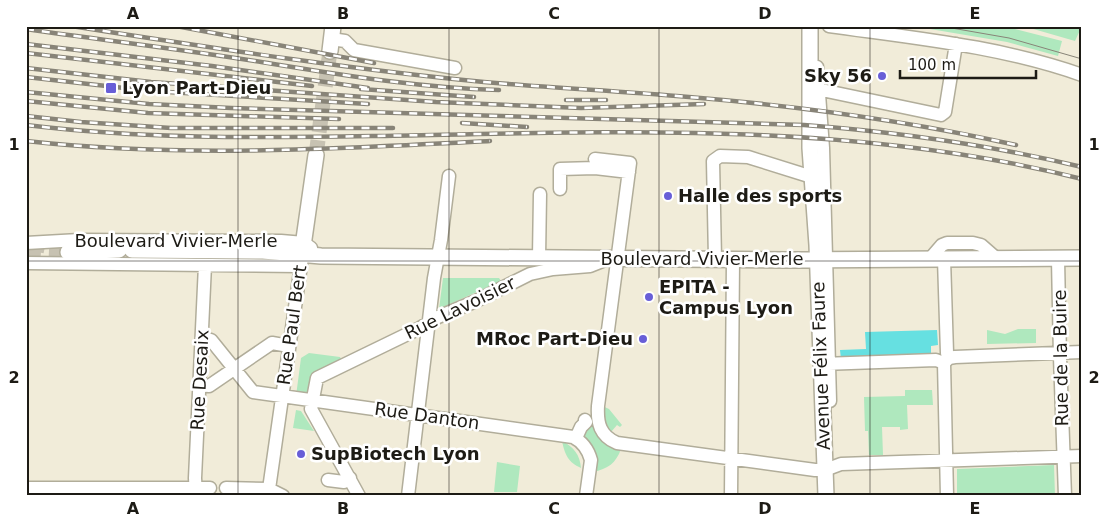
<svg xmlns="http://www.w3.org/2000/svg" width="1108" height="522" font-family="'DejaVu Sans',sans-serif">
  <rect width="100%" height="100%" fill="#f1ecd9"/>
  <!-- green -->
  <path fill="#afe8be" d="M931,26H1003L1062,41L1058,56L1007,42L930,29Z
    M1023,26H1077L1081,28L1075,41Z
    M443,278H499L501,281L439,309Z
    M1018,329H1036V343L987,344V330L1005,334Z
    M309,353L340,357L343,363L315,378L311,398L296,396L301,358Z
    M905,390H932L933,405H907L908,429L900,430V427H882L883,455H869L868,431H865L864,397L905,396Z
    M600,405L609,409L622,425L620,427L617,425L611,432L606,428Z
    M296,410L301,411L314,431L293,428Z
    M596,425L621,449C616,463 608,469 593,472L582,432L588,426Z
    M562,441C574,447 580,455 581,468C568,462 565,455 562,441Z
    M497,462L520,466L517,492H494Z
    M1054,465L1055,496H957V469Z"/>
  <!-- water -->
  <path fill="#66e0e1" d="M937,330L938,345L931,346V357L841,359L840,350L866,349L865,332Z"/>
  <g fill="none" stroke-linecap="round" stroke-linejoin="round">
    <!-- minor-tunnel -->
    <path stroke="#c7c2b2" stroke-width="12" stroke-dasharray="12 6" stroke-linecap="butt" d="M33,245L68,252"/>
    <!-- major-tunnel -->
    <path stroke="#c7c2b2" stroke-width="15" stroke-dasharray="15 8" stroke-linecap="butt" d="M316,155L330,51
      M26,250L68,252"/>
    <!-- minor casing -->
    <g stroke="#b1ad9a" stroke-width="15">
      <path id="minor" d="M829,26C914,38 1000,46 1082,75
        M331,39L345,41L354,50L455,68
        M817,67L823,148L830,401
        M812,88L941,115L945,112L956,44
        M595,159L630,163L598,406C597,423 600,436 617,443L815,470H825L841,464L1082,456
        M560,189V169L595,168L629,172
        M26,243L79,240L281,241L304,243L311,248
        M539,258L540,194
        M715,259L713,161L720,156L748,157L812,177
        M944,259L947,353L949,358
        M1058,259L1060,357L1065,496
        M929,260L942,245L947,243H973L981,245L997,259
        M26,263L301,266
        M202,338L211,340L253,392L573,437C583,442 588,449 591,460L586,496
        M944,363L949,358L955,357L1082,352
        M944,363L947,496
        M822,364L936,360L944,363
        M199,385L209,386L272,343L289,346
        M576,438L581,427L586,422L585,420
        M328,480L344,482L350,478
        M26,488H210
        M226,488L269,489L283,496
        M196,496L195,478L205,265
        M268,496L302,258
        M359,496L311,409L317,378L420,328L438,317L476,301L530,274L553,269L590,266L605,260
        M408,496L434,278L441,240L449,176
        M731,496L733,260"/>
    </g>
    <!-- major casing -->
    <g stroke="#b1ad9a" stroke-width="18">
      <path id="major" d="M810,26V148L817,245L826,496
        M330,51L333,26
        M132,250L263,251L321,256L785,260L1082,258
        M68,252L119,250
        M302,253L316,155"/>
    </g>
    <!-- minor -->
    <use href="#minor" stroke="#fff" stroke-width="12"/>
    <!-- major -->
    <use href="#major" stroke="#fff" stroke-width="15"/>
    <!-- tram -->
    <path stroke="#888478" stroke-width="1" d="M940,26L1009,38L1082,59"/>
    <!-- rail casing -->
    <g stroke="#888478" stroke-width="4.5">
      <path id="rail" d="M71,26C208,47 346,69 484,82C552,88 621,91 689,97C799,106 909,121 1016,145
        M176,26L374,63
        M26,29C102,40 179,49 255,61C336,74 417,88 499,90
        M26,44L212,66L368,88
        M26,53L312,86
        M26,68L151,82L436,102L581,108L704,104
        M26,77L151,91L368,104
        M361,89L474,97
        M26,92L149,104L231,108L804,125C898,132 990,145 1082,167
        M566,100H606
        M26,101L148,113L339,119
        M26,116L81,122L171,128H393
        M462,123L527,127
        M26,125C141,139 256,138 372,136C609,132 850,120 1082,179
        M26,141C180,158 336,149 490,141"/>
    </g>
    <!-- rail -->
    <use href="#rail" stroke="#fff" stroke-width="2.5" stroke-dasharray="8" stroke-linecap="butt"/>
  </g>
  <!-- grid -->
  <path fill="none" stroke="#1d1b15" stroke-width="1" stroke-opacity="0.55" d="M238,26V496M449,26V496M659,26V496M870,26V496M26,261H1082"/>
  <!-- markers -->
  <g fill="#685ed7" stroke="#fff" stroke-width="2">
    <circle cx="882" cy="76" r="5"/>
    <rect x="105" y="82" width="12" height="12" rx="2.5"/>
    <circle cx="668" cy="196" r="5"/>
    <circle cx="649" cy="297" r="5"/>
    <circle cx="643" cy="339" r="5"/>
    <circle cx="301" cy="454" r="5"/>
  </g>
  <g text-anchor="middle" stroke-width="5" stroke-linejoin="round" paint-order="stroke">
    <!-- poi labels -->
    <g font-size="18" font-weight="bold" fill="#1d1b15" stroke="#fff" text-anchor="start">
      <text x="872" y="82" text-anchor="end">Sky 56</text>
      <text x="122" y="94">Lyon Part-Dieu</text>
      <text x="678" y="202">Halle des sports</text>
      <text x="659" y="293">EPITA -<tspan x="659" dy="21">Campus Lyon</tspan></text>
      <text x="633" y="345" text-anchor="end">MRoc Part-Dieu</text>
      <text x="311" y="460">SupBiotech Lyon</text>
    </g>
    <!-- street labels -->
    <g font-size="18" fill="#1d1b15" stroke="#fff">
      <text x="176" y="247">Boulevard Vivier-Merle</text>
      <text x="702" y="265">Boulevard Vivier-Merle</text>
      <text transform="translate(460 308) rotate(-26)" y="6">Rue Lavoisier</text>
      <text transform="translate(292 325) rotate(-82)" y="6">Rue Paul Bert</text>
      <text transform="translate(1061 358) rotate(-91)" y="6">Rue de la Buire</text>
      <text transform="translate(821 366) rotate(-92)" y="6">Avenue Félix Faure</text>
      <text transform="translate(200 380) rotate(-87)" y="6">Rue Desaix</text>
      <text transform="translate(427 416) rotate(8)" y="6">Rue Danton</text>
    </g>
  </g>
  <!-- border -->
  <rect width="1108" height="522" fill="none" stroke="#ffffff" stroke-width="55"/>
  <!-- scale -->
  <path d="M900 70v8h136v-8" fill="none" stroke="#1d1b15" stroke-width="2.5"/>
  <text x="908" y="70" font-size="15" fill="#1d1b15" stroke="#ffffff" stroke-width="4" paint-order="stroke">100 m</text>
  <rect x="28" y="28" width="1052" height="466" fill="none" stroke="#1d1b15" stroke-width="2"/>
  <g font-size="16" text-anchor="middle" font-weight="bold" fill="#1d1b15">
    <text x="133" y="19">A</text>
    <text x="343" y="19">B</text>
    <text x="554" y="19">C</text>
    <text x="765" y="19">D</text>
    <text x="975" y="19">E</text>
    <text x="14" y="150">1</text>
    <text x="1094" y="150">1</text>
    <text x="14" y="383">2</text>
    <text x="1094" y="383">2</text>
    <text x="133" y="514">A</text>
    <text x="343" y="514">B</text>
    <text x="554" y="514">C</text>
    <text x="765" y="514">D</text>
    <text x="975" y="514">E</text>
  </g>
</svg>
